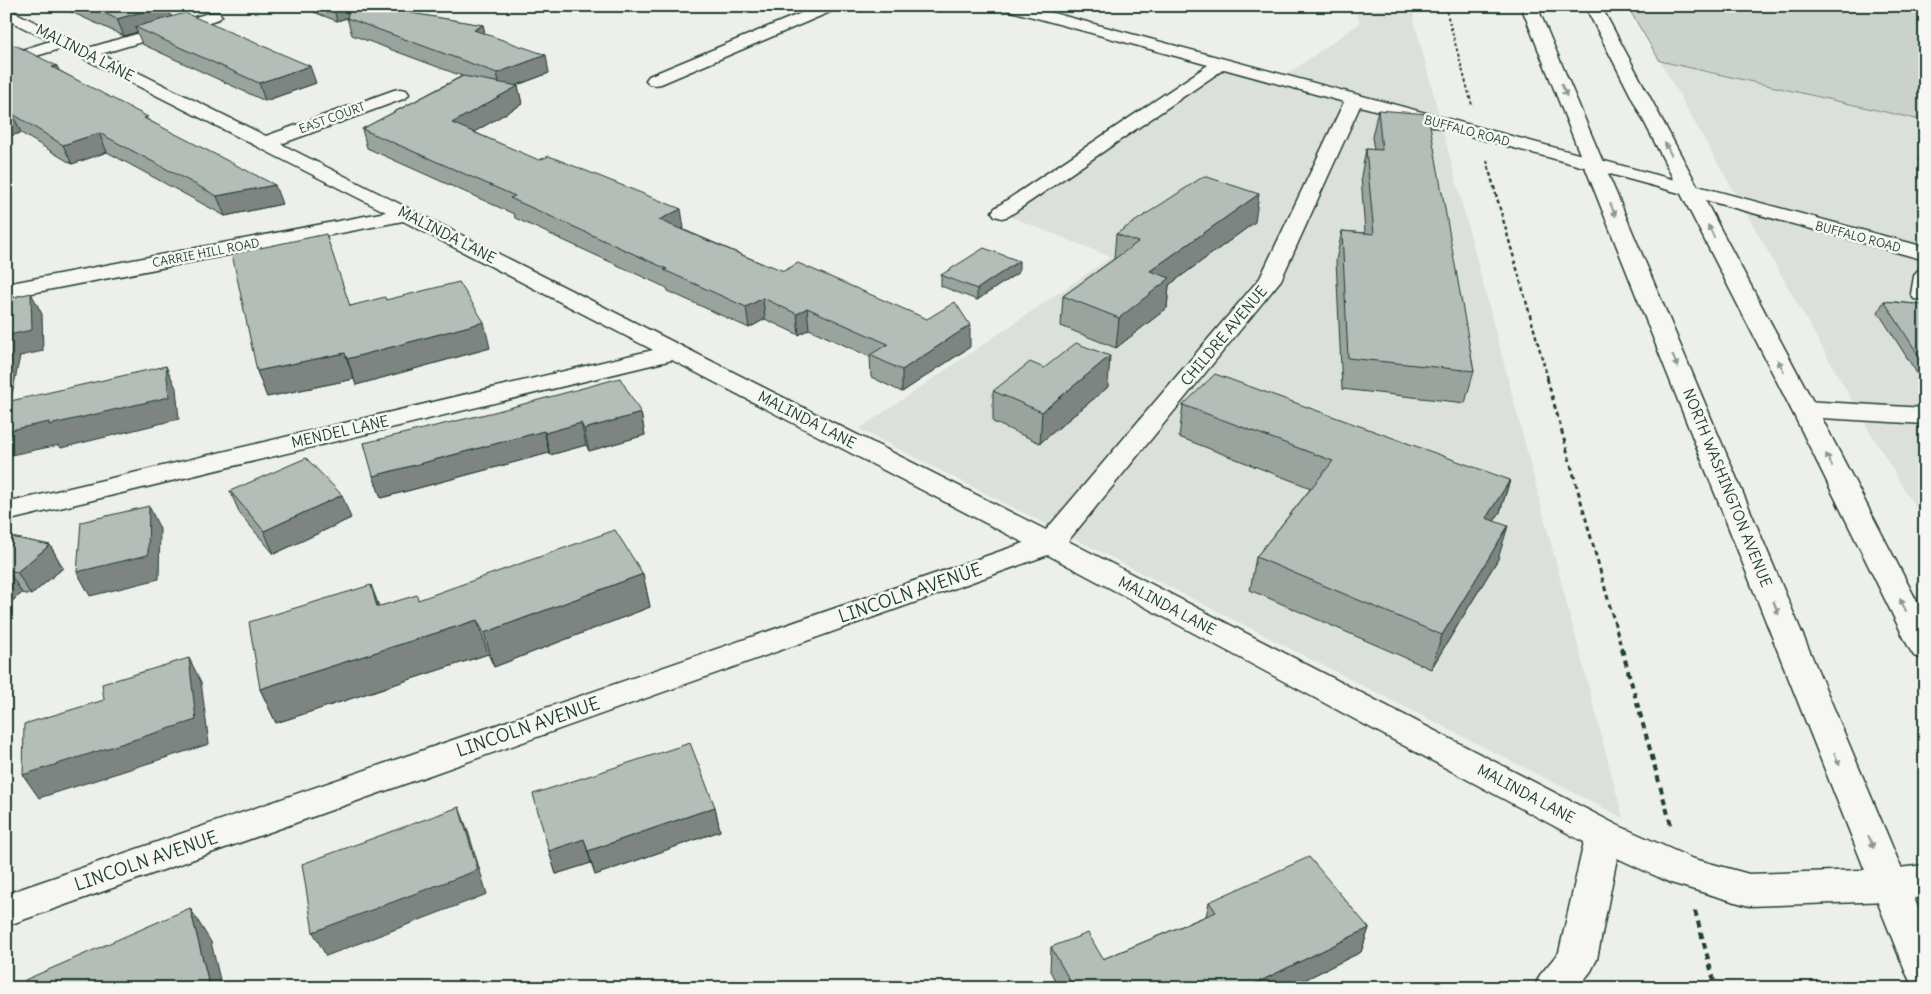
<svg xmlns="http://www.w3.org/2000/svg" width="1931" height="994" font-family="Delius,sans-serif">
  <rect width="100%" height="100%" fill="#edefea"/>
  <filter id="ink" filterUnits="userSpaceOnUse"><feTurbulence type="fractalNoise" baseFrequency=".02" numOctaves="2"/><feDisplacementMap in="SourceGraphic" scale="10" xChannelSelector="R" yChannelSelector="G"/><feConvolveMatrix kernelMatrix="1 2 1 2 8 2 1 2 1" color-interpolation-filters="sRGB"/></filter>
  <g filter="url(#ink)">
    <!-- built -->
    <path fill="#dce0db" d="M1354,6H1414V20L1623,818L859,429L1111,257L1006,215L1233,62L1279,80L1360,23Z
      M1660,61L1925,121V524L1866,425Z"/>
    <!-- green -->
    <path fill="#cbd2cc" stroke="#758880" d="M1627,6H1925V121L1660,61Z"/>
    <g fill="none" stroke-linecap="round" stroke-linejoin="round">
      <!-- minor casing -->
      <g stroke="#1f3d34" stroke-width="3">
        <path id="minor" d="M818,6H839L837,9L661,84L655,85L649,84L646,80L649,76Z
          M1002,6H1027L1925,247V260L1360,106L1281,280L1068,541L1617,825L1691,858L1749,874L1889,869L1925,865V897L1889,901L1749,906L1671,883L1617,858L1597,959L1591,971L1578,988H1534L1540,975L1559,952L1584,842L1048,555L6,926V894L1024,543L672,360L6,521V503L653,350L403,221L6,298V284L386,212L63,48L6,65V55L50,41L6,19V8L88,48L209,13H219L222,16L219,19L101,54L266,136L394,90L400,89L406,90L409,94L406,98L281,144L1046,530L1260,278L1344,102L1224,69L1009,216L1002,218L995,216L992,212L995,208L1208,65L1004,9Z
          M1925,269V300L1914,299L1911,294L1914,276L1917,271Z
          M1804,401L1925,408V424L1804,417L1795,414L1791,409L1795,404Z"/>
      </g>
      <!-- major casing -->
      <g stroke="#1f3d34" stroke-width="3">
        <path id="major" d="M1521,6H1537L1925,924V988L1911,983L1905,971Z
          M1585,6H1601L1817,409L1925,617V659L1914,656L1909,648L1791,409Z"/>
      </g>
      <!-- path-far3 -->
      <path stroke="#1f3d34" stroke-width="2" stroke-dasharray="3 2.5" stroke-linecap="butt" d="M1445,6L1472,105
        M1487,161L1489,167"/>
      <!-- path-far2 -->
      <path stroke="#1f3d34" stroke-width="2.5" stroke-dasharray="4 3" stroke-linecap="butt" d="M1488,166L1548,379"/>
      <!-- path-far1 -->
      <path stroke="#1f3d34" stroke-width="3" stroke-dasharray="5 4" stroke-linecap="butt" d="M1547,378L1622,650"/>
      <!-- path -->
      <path stroke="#1f3d34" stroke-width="4" stroke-dasharray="6 5" stroke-linecap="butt" d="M1622,649L1671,825
        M1695,911L1716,988"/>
      <!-- minor -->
      <use href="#minor" fill="#f6f6f2" fill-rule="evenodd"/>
      <!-- major -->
      <use href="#major" fill="#f6f6f2" fill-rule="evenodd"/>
    </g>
    <!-- wall -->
    <path fill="#9ba39e" stroke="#1f3d34" d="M65,6H168L171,17L316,83L265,101L142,44L137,32L124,36L67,10Z
      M298,6H383L378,8L483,25L485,34L549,73L515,86H518L522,104L474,132L684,228L682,229L768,266L970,347L902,392L871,377L870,357L809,329L799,335L765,319L749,328L668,291L667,288L515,218L514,214L367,148L362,129L462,76L352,35L347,18L337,21Z
      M6,47L60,71L150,121L282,204L225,216L107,152L72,164L21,133L6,137Z
      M1378,110L1474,371L1465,403L1342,389L1336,260L1342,231L1365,233L1361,176L1366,149L1374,150L1372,137Z
      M1925,144V162L1918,160Z
      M1255,222L1169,285L1167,308L1116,348L1061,326L1063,296L1114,259L1116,234Z
      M1019,272L977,300L941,286V275Z
      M386,300L490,348L356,385L354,379L267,397L257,371L350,306Z
      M1884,301L1925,305V386L1878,312Z
      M1044,368L1108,387L1040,443L993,422V391Z
      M1183,405L1510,480L1500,512L1494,521L1498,559L1431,669L1250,590L1256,557L1311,488L1179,437Z
      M641,413L645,435L589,451L586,445L550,455L549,453L381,498L364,443Z
      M230,491L351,518L274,554L240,514Z
      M6,536L50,545L63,568L31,595L22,593L6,606Z
      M643,574L650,607L494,667L488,654L276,723L260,689L379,606L418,600Z
      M715,807L720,831L595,875L591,863L556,874L549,851Z
      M1209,902L1369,928L1361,952L1288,988H1059L1050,971L1051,947L1103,959L1206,916Z"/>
    <!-- shaded-wall -->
    <path fill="#7e8481" stroke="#1f3d34" d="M162,6H168L173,21L135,27L137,32L124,36L117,19Z
      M333,6H383L337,21Z
      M483,25L487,42L474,30Z
      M546,55L549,73L501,91L497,73Z
      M57,66L65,83L52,67Z
      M310,66L316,83L265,101L259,83Z
      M518,86L522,104L457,142L452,123Z
      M13,114L21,133L6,137V116Z
      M99,133L107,152L72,164L63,145Z
      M275,185L282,204L225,216L217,196Z
      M1259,194L1255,222L1169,285L1167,308L1116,348L1119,318L1150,271Z
      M681,209L684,228L662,240L659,220Z
      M1019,261V272L977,300V289Z
      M31,293L42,314L43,351L20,356L6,423V347L9,335Z
      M763,298L765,319L749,328L746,307Z
      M807,308L809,329L799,335L797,314Z
      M484,322L490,348L356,385L347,359Z
      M970,325V347L902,392V370Z
      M345,353L354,379L267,397L257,371Z
      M1110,356L1108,387L1040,443L1042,412Z
      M166,366L176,388L179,419L61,448L59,445L6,456V431Z
      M641,413L645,435L589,451L584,429Z
      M581,423L586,445L550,455L545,433Z
      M544,431L549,453L381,498L373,476Z
      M1510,480L1500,512L1475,551L1486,518Z
      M342,495L351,518L274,554L264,531Z
      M149,506L160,529L159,579L90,596L77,572Z
      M1508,526L1498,559L1431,669L1442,635Z
      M50,545L63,568L31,595L17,572Z
      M8,570L22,593L6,606V571Z
      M643,574L650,607L494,667L484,633Z
      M371,585L384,619L377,607Z
      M477,620L488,654L276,723L260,689Z
      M189,658L201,682L209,744L39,798L23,775Z
      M459,807L468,831L487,894L326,956L313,932Z
      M715,807L720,831L595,875L588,851Z
      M584,839L591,863L556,874L549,851Z
      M190,908L211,942L222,988H210Z
      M1369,928L1361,952L1288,988H1246Z"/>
    <!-- building -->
    <path fill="#b4bdb8" stroke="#1f3d34" d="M89,6H162L117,19Z
      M350,6H369L483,25L474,30L546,55L497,73L347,18Z
      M185,13L310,66L259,83L135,27Z
      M15,45L57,66L52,67L148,117L144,118L275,185L217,196L99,133L63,145L13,114L6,116V47Z
      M463,76L518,86L452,123L539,160L549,156L681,209L659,220L768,266L769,265L784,271L798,263L927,319L955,302L970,325L902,370L870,355L888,344L807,308L797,314L763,298L746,307L664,270L667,269L510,198L515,196L362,129Z
      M1378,110L1428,114L1474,371L1348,358L1342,231L1374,234L1366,149L1382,150Z
      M1204,176L1259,194L1150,271L1170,278L1119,318L1063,296L1138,242L1116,234Z
      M326,234L350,306L385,297L386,300L459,282L484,322L347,359L345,353L257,371L232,254Z
      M984,248L1019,261L977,289L941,275Z
      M31,293L32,330L9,335L6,347V299Z
      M1884,301L1925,305V365Z
      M1076,343L1110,356L1042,412L993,391L1030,362L1044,368Z
      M166,366L169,397L49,425V422L6,431V402Z
      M1215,374L1510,480L1486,518L1508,526L1442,635L1256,557L1333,461L1183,405Z
      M620,378L641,413L584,429L581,423L545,433L544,431L373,476L364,443L494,412Z
      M306,458L342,495L264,531L230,491Z
      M149,506L148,555L77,572L81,522Z
      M615,530L643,574L484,633L477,620L260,689L249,622L371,585L377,607L417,595L418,600Z
      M6,536L50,545L17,572L8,570L6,571Z
      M189,658L196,720L23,775L24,724L104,700L102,684Z
      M690,743L715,807L588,851L584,839L549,851L533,794Z
      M459,807L478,870L313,932L302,864Z
      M1309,857L1369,928L1246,988H1074L1051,947L1088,933L1103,959L1216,912L1209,902Z
      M190,908L210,988H26L25,980Z"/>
    <!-- one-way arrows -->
    <defs><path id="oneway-solid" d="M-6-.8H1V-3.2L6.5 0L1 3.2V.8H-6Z" transform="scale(1.25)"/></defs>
    <g fill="#8a9a93">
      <use href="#oneway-solid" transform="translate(1564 90) rotate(68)"/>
      <use href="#oneway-solid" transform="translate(1668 149) rotate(-118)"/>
      <use href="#oneway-solid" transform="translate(1613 210) rotate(68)"/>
      <use href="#oneway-solid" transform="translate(1711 231) rotate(-117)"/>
      <use href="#oneway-solid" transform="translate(1675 361) rotate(68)"/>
      <use href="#oneway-solid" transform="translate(1781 366) rotate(-117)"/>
      <use href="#oneway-solid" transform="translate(1829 460) rotate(-117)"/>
      <use href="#oneway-solid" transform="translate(1903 605) rotate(-117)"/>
      <use href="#oneway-solid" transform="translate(1776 608) rotate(68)"/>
      <use href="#oneway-solid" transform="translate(1837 759) rotate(68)"/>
      <use href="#oneway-solid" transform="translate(1871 842) rotate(68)"/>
    </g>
  </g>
  <g text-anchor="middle" stroke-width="5" stroke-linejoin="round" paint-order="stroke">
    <!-- far-street labels -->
    <g font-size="12" fill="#1f3d34" stroke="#f6f6f2">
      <text transform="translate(332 118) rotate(-20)" y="4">EAST COURT</text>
      <text transform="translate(1467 131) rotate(15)" y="4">BUFFALO ROAD</text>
      <text transform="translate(1858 237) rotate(15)" y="4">BUFFALO ROAD</text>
      <text transform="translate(206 253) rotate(-11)" y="4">CARRIE HILL ROAD</text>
    </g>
    <!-- street labels -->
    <g font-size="15" fill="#1f3d34" stroke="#f6f6f2">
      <text transform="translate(85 53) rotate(27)" y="5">MALINDA LANE</text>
      <text transform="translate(447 235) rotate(27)" y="5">MALINDA LANE</text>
      <text transform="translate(1224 336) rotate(-50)" y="5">CHILDRE AVENUE</text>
      <text transform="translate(807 420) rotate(27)" y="5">MALINDA LANE</text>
      <text transform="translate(340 432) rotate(-13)" y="5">MENDEL LANE</text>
      <text transform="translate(1727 488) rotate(68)" y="5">NORTH WASHINGTON AVENUE</text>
      <text transform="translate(1167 606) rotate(28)" y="5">MALINDA LANE</text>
      <text transform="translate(1526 794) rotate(28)" y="5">MALINDA LANE</text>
    </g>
    <!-- near-street labels -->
    <g font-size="18" fill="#1f3d34" stroke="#f6f6f2">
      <text transform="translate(910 593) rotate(-19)" y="6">LINCOLN AVENUE</text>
      <text transform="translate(528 727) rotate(-19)" y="6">LINCOLN AVENUE</text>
      <text transform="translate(146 861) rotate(-19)" y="6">LINCOLN AVENUE</text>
    </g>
  </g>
  <!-- margin -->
  <rect width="1931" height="994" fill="none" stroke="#f6f6f2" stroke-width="25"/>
  <rect x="12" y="12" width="1906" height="969" fill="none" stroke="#1f3d34" stroke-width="2" filter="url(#ink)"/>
</svg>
